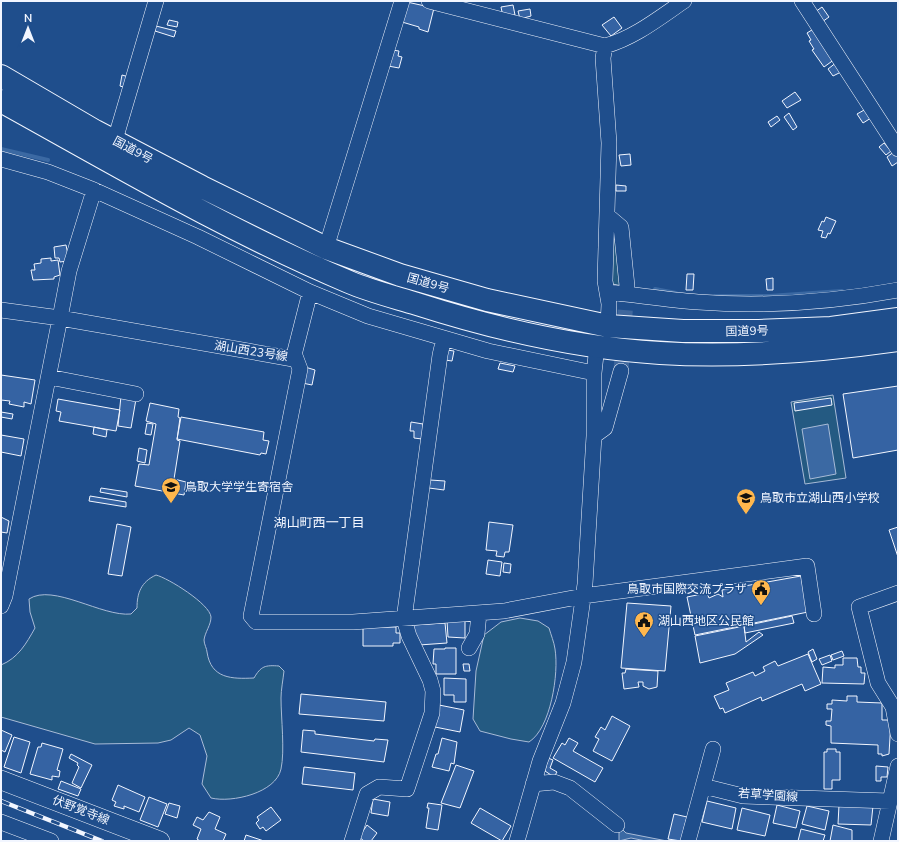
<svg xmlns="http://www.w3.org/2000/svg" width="899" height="842" font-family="'Nunito Sans','Noto Sans JP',sans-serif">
  <rect width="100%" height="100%" fill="#1f4e8c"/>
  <!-- green -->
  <path fill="#245a82" stroke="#a8bbd7" d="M613,224L623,286L612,284Z
    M833,395L846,478L805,484L791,402Z
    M156,575C168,578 210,604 211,617C211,625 205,632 204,640C204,644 207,649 207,652C211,679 232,679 254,678C261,666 265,665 279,666L284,671C283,680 281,690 281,698C281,718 285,751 281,769C276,793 232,803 211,798L202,784L207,756L200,735L189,728L171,740L158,743L95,744L1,717V665C18,658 26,644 35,628L30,612L29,599C53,583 102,617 131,614L137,608C137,593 141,582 156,575Z
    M520,618L538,621L549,628C551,635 554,642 555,649C559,673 551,728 529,742L511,739L480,731L473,719L476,671L484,635L501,622Z"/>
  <!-- water -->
  <path fill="#3b69a3" stroke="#a8bbd7" d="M828,424L836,474L810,479L802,429Z
    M621,828L626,833L667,841H646L631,838L619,841V830Z"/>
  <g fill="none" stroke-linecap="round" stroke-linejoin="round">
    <!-- stream -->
    <path stroke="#3b69a3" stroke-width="4" d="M1,149L48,160
      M655,289L676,293
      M715,296H769L842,291"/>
  </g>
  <!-- building -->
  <path fill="#3563a3" stroke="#f2f6ff" d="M407,2L434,8L428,32L419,29V27L402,22Z
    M513,5L515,15L503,17L501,7Z
    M822,7L829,17L822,22L815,12Z
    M530,9L531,16L520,19L518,11Z
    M614,17L622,28L611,36L602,25Z
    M169,20L178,22L177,27L167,25Z
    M156,26L176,31L174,37L155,31Z
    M815,28L835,59L824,67L812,50L814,49L809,41L811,40L807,33Z
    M392,50L399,51L398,56L402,57L399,68L388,66Z
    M837,62L843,71L833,76L828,69Z
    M122,75L129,77L126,88L120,86Z
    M795,92L801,100L787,108L782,101Z
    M866,109L871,118L863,123L857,114Z
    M789,113L797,127L793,130L784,117Z
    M777,116L780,120L771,127L768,122Z
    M884,143L891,151L886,155L879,147Z
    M895,151L898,156V162L892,166L887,157Z
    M630,154L631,165L621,166L619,155Z
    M616,185L626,186V191H616Z
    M826,217L836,221L830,234L828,233L826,238L821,237L823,231L818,230L822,221L824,222Z
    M66,245L68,255L66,256L67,261L60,262L59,258H55L54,247Z
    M51,258V261L58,260L60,275L54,277V279L33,280L31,270H35L34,264L41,263V259Z
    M687,274H694L693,290H686Z
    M773,278V290H767L766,279Z
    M447,350L454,351L452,361L445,360Z
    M500,363L515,366L513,372L498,369Z
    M305,367L315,370L312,385L302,383Z
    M1,375L35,380L31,404L24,402V407L9,404L10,401L1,400Z
    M898,386V450L853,458L843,394Z
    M121,396L136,399L131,428L118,426Z
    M831,398L832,405L795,411L794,403Z
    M58,399L120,410L116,431L59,421L61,412L56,411Z
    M150,403L179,409L178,417L180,418L177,440L180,441L174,479L186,482L184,495L135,486L139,464L149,465L156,424L146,421Z
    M1,412L13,414L12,419L1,417Z
    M181,417L264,432L263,440L269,441L266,454L261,453L260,455L177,439Z
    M411,422L423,424L422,439L414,438V431H410Z
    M147,423L153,424L151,435L145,434Z
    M94,427L107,430L106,437L93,434Z
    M1,435L24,439L21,456L1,452Z
    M139,448L147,450L145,463L137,461Z
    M430,480L445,481L444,490L429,488Z
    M101,488L127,492V497L100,492Z
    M90,496L126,502V507L89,501Z
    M1,517L9,521L7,533L1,532Z
    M489,522L513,525L509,552H505L504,557L496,556L497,551L486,550Z
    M117,524L131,527L122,576L108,574Z
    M898,527V557L889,530Z
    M488,560L502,562L500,576L486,574Z
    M504,563L511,564L510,573L503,572Z
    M801,576L808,612L695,635L687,597L707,593L709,598L718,594L723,597L722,590Z
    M627,603L671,606L665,671L621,668Z
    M792,616L794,623L745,633L744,626Z
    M447,621H465V638L448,637Z
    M445,623L447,643L419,645L412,625Z
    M744,626L746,642L759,632L763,635L735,654L700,663L695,636Z
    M363,627H396V633H400V643H393V646H363Z
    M445,648H456V674H436V664H433L434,649H445Z
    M813,649L817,659L812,662L808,652Z
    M842,651L844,656L833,660L831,655Z
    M808,654L821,684L805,691L802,684L762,701L761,697L725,713L723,708L720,709L714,696L729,690L726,683L753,672L755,676L765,671L763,667L775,661L778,666Z
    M830,655L832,661L822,665L819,659Z
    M843,658H857L858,667H861V673H865L864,684L822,683L823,667L835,668V665H843Z
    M463,664H469L470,671H464Z
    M626,669L658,671L657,687L649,689L643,686V682H638L639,687L624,689L622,673H625Z
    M444,678L466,679V702H454V695H444Z
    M301,694L386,702L384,721L299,714Z
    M847,696H857V702L882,703V720H891L889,754L882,756V754H878V745L831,743V726L826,725V721H831L832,709H827V704H832V700L847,701Z
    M439,705L464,710L460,732L435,727Z
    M612,716L630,726L612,761L593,751L599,739L595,737L601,727L605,730Z
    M1,730L12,735L5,752L1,750Z
    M303,730L315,731V734L374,741L375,739L388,740L384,762L301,752Z
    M14,737L30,742L21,773L4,767Z
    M442,738L457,742L454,764L451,763L449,771L432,767L436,754H438Z
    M569,738L578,743L573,751L603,768L595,782L553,758L562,743L565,745Z
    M42,743L63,749L57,770L60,771L59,777L52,776V780L30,774L38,747H41Z
    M827,749H836V752H840V780H832V789H824V752H827Z
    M71,754L92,765L81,788L72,783L79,767L77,765L78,763L69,758Z
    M548,758L553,760L550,768L557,772L554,777L545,771Z
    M456,765L474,771L460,808L441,803Z
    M876,766L888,767L887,777H881V781H876Z
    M304,767L355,773L353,790L302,784Z
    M61,781L81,789L78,796L58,789Z
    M118,785L145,797L139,812L124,806V809L114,806L116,802L112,800Z
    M149,797L167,804L158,827L140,820Z
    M373,799L390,802L388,816L371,813Z
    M707,801L736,808L732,829L702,822Z
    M169,803L180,806L177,818L165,814Z
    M428,803L442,805L438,830L426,828L429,808H427Z
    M777,805L800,811L796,828L773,823Z
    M839,805L873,806L871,825L838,824Z
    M807,806L829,811L825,830L802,824Z
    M271,807L281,820L266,831L263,827L260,829L256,823L259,820L257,817Z
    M480,808L511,826L502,841L471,823Z
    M742,808L770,815L765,836L737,830Z
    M209,812L220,817L215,829L226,834L223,841H200L197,839L201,829L193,825L197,817L203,820Z
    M674,814L687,817L681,841L668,839Z
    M367,825L377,833L371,841H364L359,837Z
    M833,825L852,830V841H830Z
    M801,829L825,835L823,841H798Z
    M246,835L264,841H244Z"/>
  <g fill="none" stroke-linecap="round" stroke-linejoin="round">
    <!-- minor-tunnel -->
    <path stroke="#3f679d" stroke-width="15" stroke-dasharray="15 8" stroke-linecap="butt" d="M621,371L627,286"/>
    <!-- minor casing -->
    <g stroke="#f2f6ff" stroke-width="16">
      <path id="minor" d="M429,1L605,46C634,38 659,18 684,1
        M802,1L898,149
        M605,46L603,58L609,143L605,281L609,304L608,326
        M115,140L156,1
        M1,159L48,172L94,190L198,237L310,292L293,359L60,318L69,271L94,190
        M608,216L621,227L627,286
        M326,248L402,1
        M310,292L368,316L488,351L594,373
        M608,292C638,295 668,300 698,302C764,307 833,302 898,290
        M1,310L60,318L5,596L1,606
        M294,353L300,369L251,616L256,622H353L504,611L583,596L807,566L814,614
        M49,377L136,394
        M594,436L605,428L621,371
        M898,593L859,607L878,683L893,707L898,734
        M469,648L477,634L479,613
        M533,784L554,782L570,788L617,825
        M703,786L713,749
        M1,822L51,841
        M352,841L367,794L379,787L407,789L432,713L433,691L430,680L409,636L404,619L440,355L444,338
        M517,841L540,761L563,703L574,662L585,584L594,436V373L597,346
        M688,841L703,786L743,796L890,801
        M881,841L898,766"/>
    </g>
    <!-- major casing -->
    <g stroke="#f2f6ff" stroke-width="20">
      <path id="major" d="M1,780L160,841"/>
    </g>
    <!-- highway casing -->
    <g stroke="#f2f6ff" stroke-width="24">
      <path id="highway" d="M1,76L95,131L202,187L326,248L400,275L487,300L608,326L683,331H759L831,328L898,319
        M1,101C115,164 228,231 349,282C370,291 394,297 417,304C495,329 578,348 660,353C739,358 820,351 898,340"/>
    </g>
    <!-- minor -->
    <use href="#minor" stroke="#1f4e8c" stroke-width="15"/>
    <!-- major -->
    <use href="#major" stroke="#1f4e8c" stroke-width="19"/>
    <!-- highway -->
    <use href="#highway" stroke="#1f4e8c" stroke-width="22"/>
    <!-- rail casing -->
    <g stroke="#f2f6ff" stroke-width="4.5">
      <path id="rail" d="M1,801L102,841"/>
    </g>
    <!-- rail -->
    <use href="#rail" stroke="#1f4e8c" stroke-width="3" stroke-dasharray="9" stroke-linecap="butt"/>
  </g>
  <!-- icons -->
  <defs>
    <g id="university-pin" transform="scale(1)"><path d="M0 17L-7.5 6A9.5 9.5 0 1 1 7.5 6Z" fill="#ffb74d" stroke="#1f4e8c"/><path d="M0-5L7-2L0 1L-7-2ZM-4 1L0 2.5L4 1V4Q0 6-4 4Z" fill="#111"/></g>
    <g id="school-pin" transform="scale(1)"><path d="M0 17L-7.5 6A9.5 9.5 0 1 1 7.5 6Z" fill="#ffb74d" stroke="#1f4e8c"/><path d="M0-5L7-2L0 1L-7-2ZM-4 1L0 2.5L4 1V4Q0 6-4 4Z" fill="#111"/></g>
    <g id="civic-pin" transform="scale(1)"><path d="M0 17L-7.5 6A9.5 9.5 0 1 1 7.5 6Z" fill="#ffb74d" stroke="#1f4e8c"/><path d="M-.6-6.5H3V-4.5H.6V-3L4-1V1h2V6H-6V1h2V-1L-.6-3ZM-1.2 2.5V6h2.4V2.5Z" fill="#111"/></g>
  </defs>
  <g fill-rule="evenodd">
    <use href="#university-pin" x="171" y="487"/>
    <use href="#school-pin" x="746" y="498"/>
    <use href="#civic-pin" x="761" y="589"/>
    <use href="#civic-pin" x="644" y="621"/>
  </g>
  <g text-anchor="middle" stroke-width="3" stroke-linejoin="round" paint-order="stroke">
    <!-- street labels -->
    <g font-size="12" fill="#f2f6ff" stroke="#1f4e8c">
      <text transform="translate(133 150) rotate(28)" y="4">国道9号</text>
      <text transform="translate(428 283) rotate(16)" y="4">国道9号</text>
      <text transform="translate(747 331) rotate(-1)" y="4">国道9号</text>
      <text transform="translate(251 351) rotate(9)" y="4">湖山西23号線</text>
      <text transform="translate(768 795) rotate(4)" y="4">若草学園線</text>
      <text transform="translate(81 810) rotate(21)" y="4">伏野覚寺線</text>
    </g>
    <!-- poi labels -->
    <g font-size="12" fill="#f2f6ff" stroke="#1f4e8c" text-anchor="start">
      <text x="185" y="491">鳥取大学学生寄宿舎</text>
      <text x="760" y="502">鳥取市立湖山西小学校</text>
      <text x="747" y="593" text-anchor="end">鳥取市国際交流プラザ</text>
      <text x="658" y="625">湖山西地区公民館</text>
    </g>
    <!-- neighbourhood labels -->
    <g font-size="13" fill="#f2f6ff" stroke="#1f4e8c">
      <text x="319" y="527">湖山町西一丁目</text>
    </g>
  </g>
  <!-- border -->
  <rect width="899" height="842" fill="none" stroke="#f2f6ff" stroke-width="4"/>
  <!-- north arrow -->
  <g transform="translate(28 28)" stroke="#1f4e8c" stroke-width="3" paint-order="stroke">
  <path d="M0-3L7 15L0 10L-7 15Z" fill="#f2f6ff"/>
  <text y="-6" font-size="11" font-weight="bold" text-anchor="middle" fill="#f2f6ff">N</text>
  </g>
</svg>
